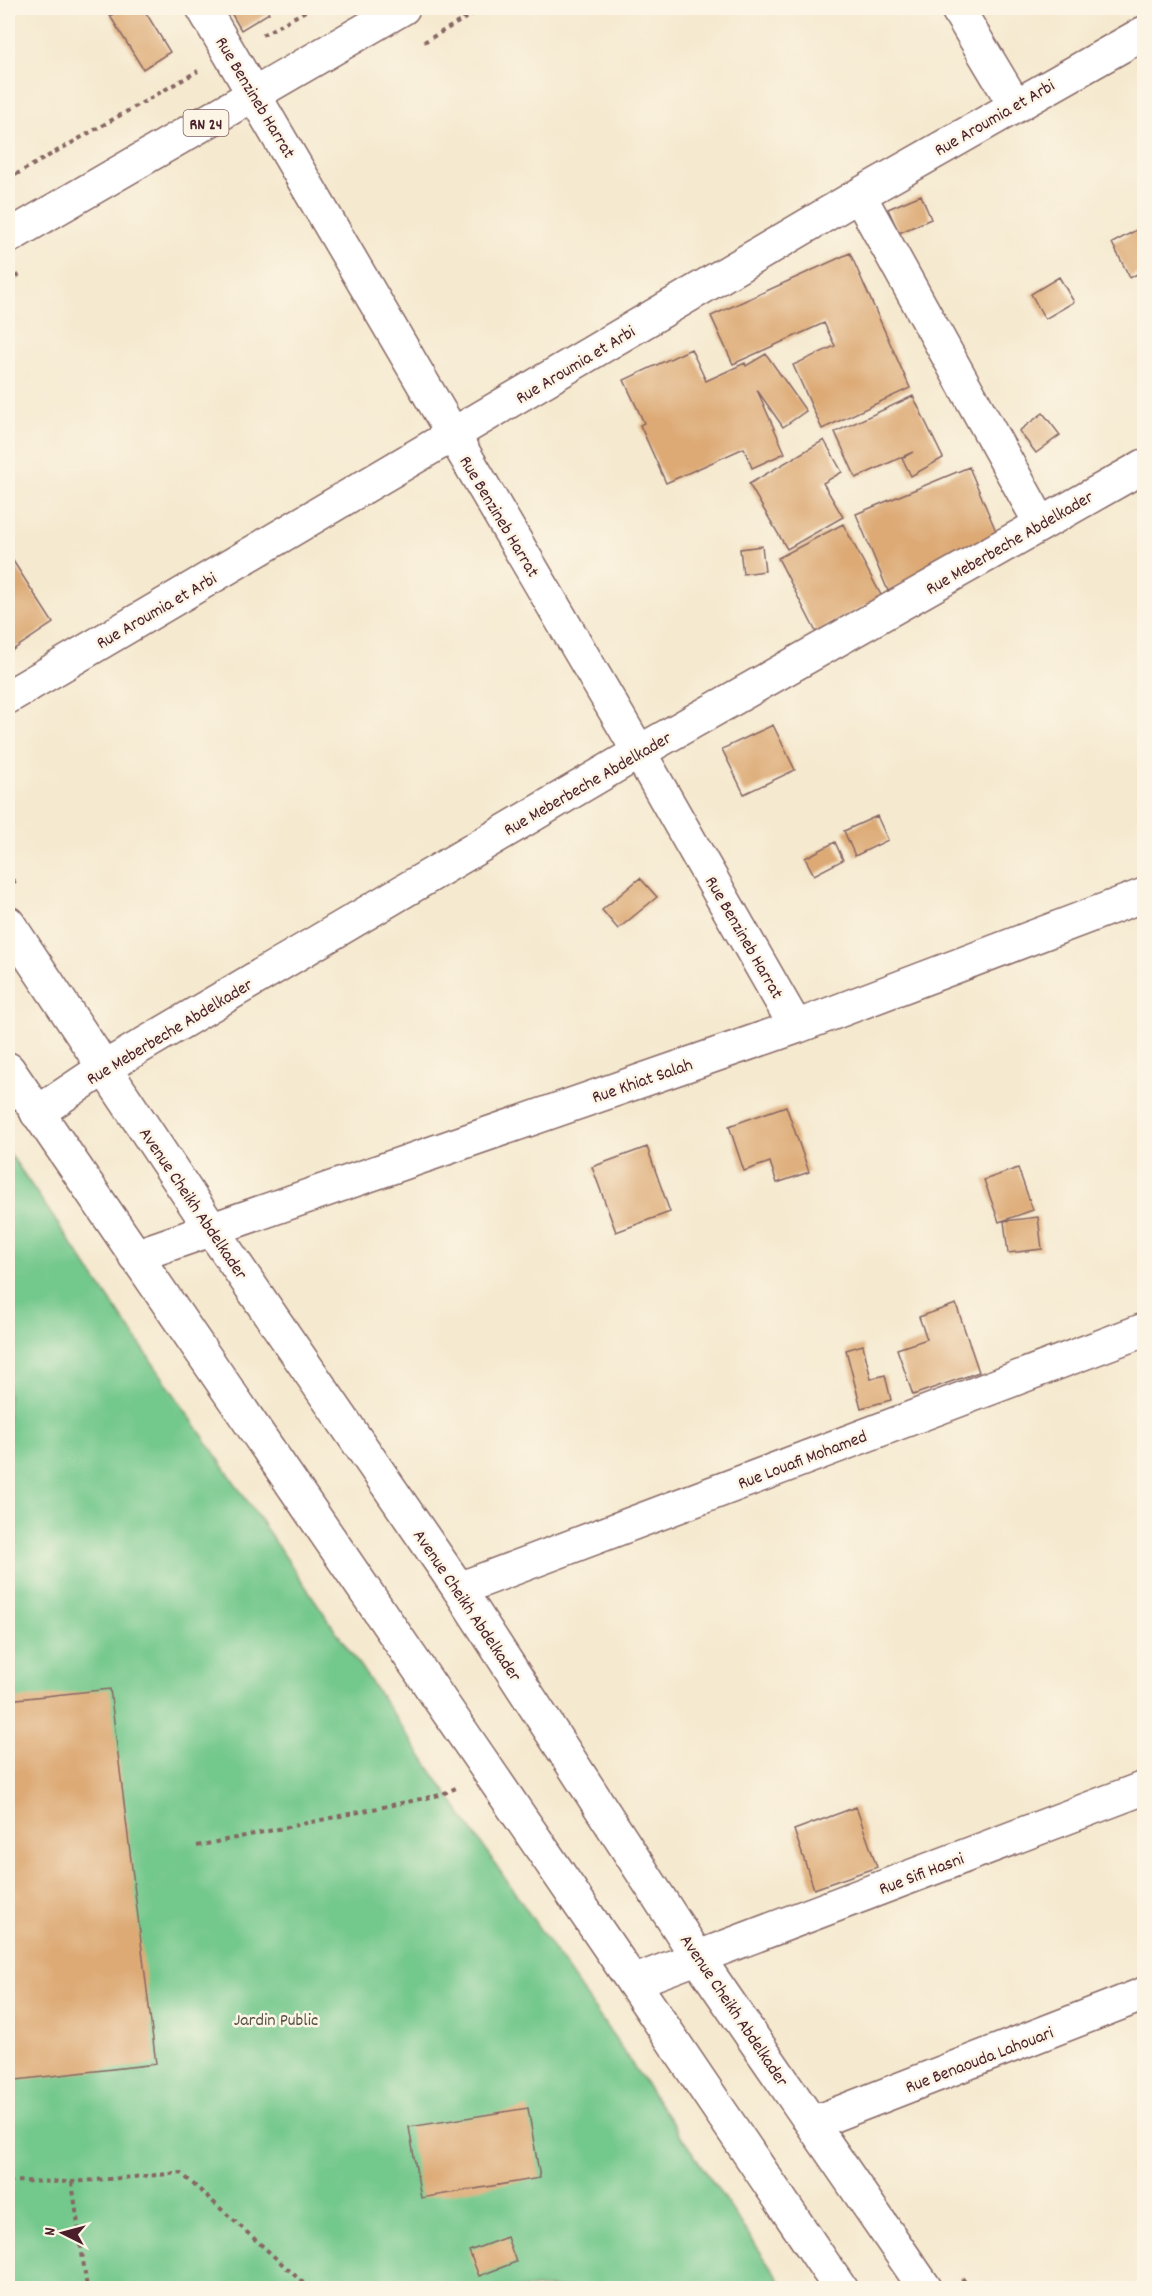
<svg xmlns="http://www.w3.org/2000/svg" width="1152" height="2296" font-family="Dekko,sans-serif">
  <rect width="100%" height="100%" fill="#fcf5e5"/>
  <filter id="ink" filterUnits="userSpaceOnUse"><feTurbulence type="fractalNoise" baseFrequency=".0167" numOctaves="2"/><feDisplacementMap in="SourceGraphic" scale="12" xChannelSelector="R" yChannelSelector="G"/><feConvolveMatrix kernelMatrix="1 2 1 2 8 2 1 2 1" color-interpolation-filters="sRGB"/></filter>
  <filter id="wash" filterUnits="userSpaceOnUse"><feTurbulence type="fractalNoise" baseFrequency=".008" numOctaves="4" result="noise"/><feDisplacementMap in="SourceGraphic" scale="24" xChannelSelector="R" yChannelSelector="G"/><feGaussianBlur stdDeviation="1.35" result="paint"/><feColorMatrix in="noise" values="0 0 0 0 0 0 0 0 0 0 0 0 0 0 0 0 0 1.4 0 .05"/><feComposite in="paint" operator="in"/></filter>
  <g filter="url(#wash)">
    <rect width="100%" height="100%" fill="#f5e9cf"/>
    <!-- green -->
    <path fill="#73c88c" stroke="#5e745c" stroke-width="1.5" d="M8,1151L785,2288H8Z"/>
    <g id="blocks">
      <!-- building -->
      <path fill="#ddaa76" d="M123,8H143L170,52L143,69L110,16Z
        M228,8H266L269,13L241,30Z
        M921,195L931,219L899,233L888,209Z
        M1144,226V270L1130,278L1112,243Z
        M850,253L910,388L822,429L793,365L835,346L824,323L733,364L711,316Z
        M1059,277L1074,302L1045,319L1031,294Z
        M691,349L706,381L745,363L746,366L766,354L806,411L783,427L757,390L785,453L752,468L744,448L666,483L640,425L644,423L624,380Z
        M913,396L943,458L911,476L902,458L913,452L856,478L835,432Z
        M1043,413L1060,435L1036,453L1019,431Z
        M824,440L842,472L823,483L843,517L787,549L749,484Z
        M969,467L1001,543L888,591L856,514Z
        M843,524L882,597L816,632L778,558Z
        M762,546L765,571L743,574L740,549Z
        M8,553L53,623L8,653Z
        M773,725L795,770L744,794L722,749Z
        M877,816L888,840L855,856L844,831Z
        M835,842L843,860L814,875L805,858Z
        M640,878L657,897L618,929L602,910Z
        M786,1106L809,1172L777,1183L770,1162L744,1171L729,1126Z
        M647,1147L670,1212L616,1232L592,1167Z
        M1018,1168L1033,1210L999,1222L984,1180Z
        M1038,1217L1042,1249L1008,1253L1004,1221Z
        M956,1304L979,1372L913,1395L897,1349L927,1339L919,1317Z
        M863,1345L871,1379L885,1375L891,1400L861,1408L846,1350Z
        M110,1689L156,2064L8,2081V1700Z
        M856,1807L877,1867L814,1889L794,1830Z
        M528,2108L540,2178L421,2198L409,2127Z
        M507,2237L516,2262L479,2276L469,2251Z"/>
    </g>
  </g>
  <g filter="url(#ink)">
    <use href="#blocks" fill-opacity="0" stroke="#866664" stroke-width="1.5"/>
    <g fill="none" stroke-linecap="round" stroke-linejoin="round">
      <!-- street casing -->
      <g stroke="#866664" stroke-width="36">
        <path id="street" d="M203,8L639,752L796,1027
          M957,8L1015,105
          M859,195L1041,524
          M8,697L859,195L1144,33
          M37,1113L104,1068L639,752L1144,466
          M135,1256L796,1027L1144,895
          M459,1589L1144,1330
          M633,1982L1144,1788
          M813,2123L1144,1994"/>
      </g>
      <!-- secondary casing -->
      <g stroke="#866664" stroke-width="36">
        <path id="secondary" d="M8,923L212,1230L459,1589L698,1958L925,2288
          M8,1069L633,1982L840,2288"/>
      </g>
      <!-- primary casing -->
      <g stroke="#866664" stroke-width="36">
        <path id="primary" d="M8,237L403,8"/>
      </g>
      <!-- path -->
      <path stroke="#866664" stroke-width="4" stroke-dasharray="4.5 4.5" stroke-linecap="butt" d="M262,35L311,8
        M424,42L483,8
        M8,179L198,71
        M8,282L20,274
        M8,872L17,887
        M197,1846L440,1795L456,1788
        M8,2181L72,2182L181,2173L309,2288
        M72,2182L87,2288
        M962,2278L969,2288"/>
      <!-- street -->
      <use href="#street" stroke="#fff" stroke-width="33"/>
      <!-- secondary -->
      <use href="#secondary" stroke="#fff" stroke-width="33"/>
      <!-- primary -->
      <use href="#primary" stroke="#fff" stroke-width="33"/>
    </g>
  </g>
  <g text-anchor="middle" stroke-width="5" stroke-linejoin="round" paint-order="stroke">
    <!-- shield labels -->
    <rect fill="#fcf5e5" stroke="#7f5f63" stroke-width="1.5" x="183.5" y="110" width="45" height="26" rx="4.5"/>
    <g font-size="16" font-weight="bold" fill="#4a1f2b">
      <text x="206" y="129">RN 24</text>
    </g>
    <!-- street labels -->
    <g font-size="18" fill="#4a1f2b" stroke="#fcf5e5">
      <text transform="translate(256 97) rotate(59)" y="6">Rue Benzineb Harrat</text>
      <text transform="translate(994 117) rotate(-30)" y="6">Rue Aroumia et Arbi</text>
      <text transform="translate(575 364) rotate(-31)" y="6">Rue Aroumia et Arbi</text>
      <text transform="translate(500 516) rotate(59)" y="6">Rue Benzineb Harrat</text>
      <text transform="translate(1009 542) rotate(-30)" y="6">Rue Meberbeche Abdelkader</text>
      <text transform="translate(156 610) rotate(-30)" y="6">Rue Aroumia et Arbi</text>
      <text transform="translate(587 783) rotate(-30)" y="6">Rue Meberbeche Abdelkader</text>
      <text transform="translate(745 937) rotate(60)" y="6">Rue Benzineb Harrat</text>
      <text transform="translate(169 1031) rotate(-31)" y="6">Rue Meberbeche Abdelkader</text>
      <text transform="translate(642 1080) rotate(-19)" y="6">Rue Khiat Salah</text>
      <text transform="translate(194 1203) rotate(56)" y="6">Avenue Cheikh Abdelkader</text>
      <text transform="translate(802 1459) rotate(-21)" y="6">Rue Louafi Mohamed</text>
      <text transform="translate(468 1605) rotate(56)" y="6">Avenue Cheikh Abdelkader</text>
      <text transform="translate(921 1873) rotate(-21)" y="6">Rue Sifi Hasni</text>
      <text transform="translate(735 2010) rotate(56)" y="6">Avenue Cheikh Abdelkader</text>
      <text transform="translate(979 2059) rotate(-21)" y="6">Rue Benaouda Lahouari</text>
    </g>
    <!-- park labels -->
    <g font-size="18" fill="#565248" stroke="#fcf5e5">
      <text x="276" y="2025">Jardin Public</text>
    </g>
  </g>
  <!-- margin -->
  <rect width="1152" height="2296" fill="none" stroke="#fcf5e5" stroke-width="30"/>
  <!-- north arrow -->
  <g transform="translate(63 2233) rotate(276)" stroke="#fcf5e5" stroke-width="4.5" paint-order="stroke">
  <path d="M0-4.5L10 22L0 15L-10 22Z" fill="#4a1f2b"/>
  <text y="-9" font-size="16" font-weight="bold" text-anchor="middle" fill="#4a1f2b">N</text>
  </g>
</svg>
